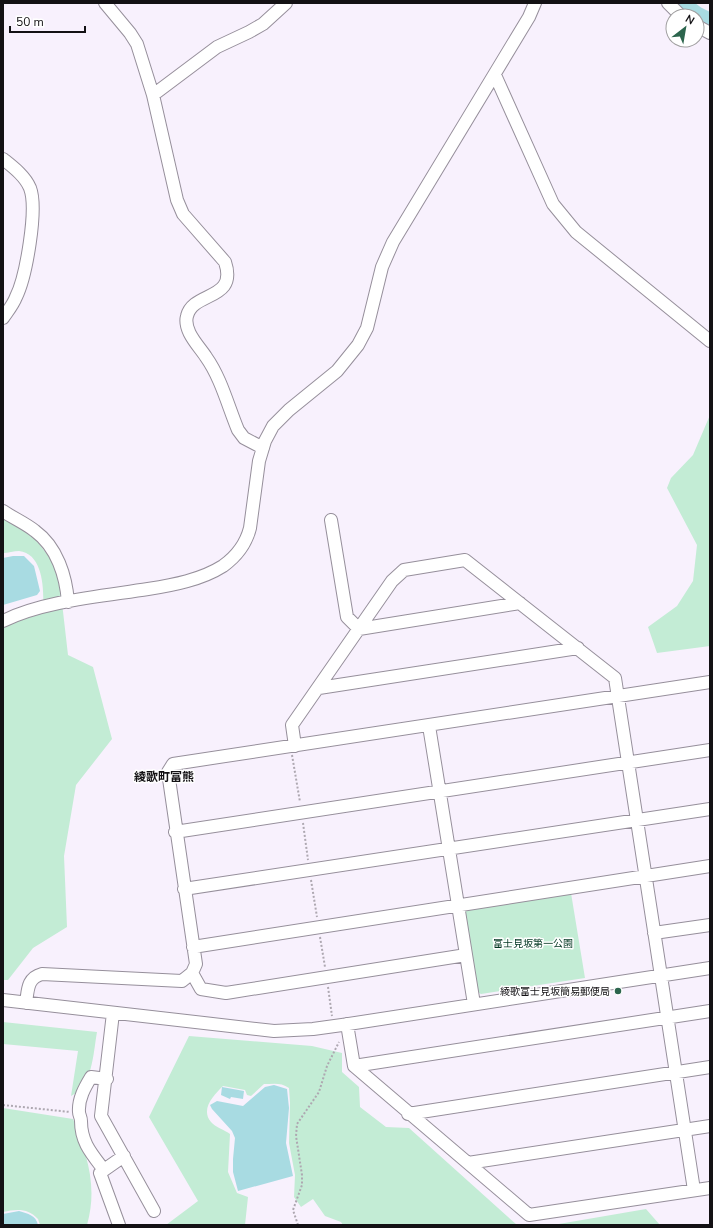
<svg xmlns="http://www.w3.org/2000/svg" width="713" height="1228" font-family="'Nunito Sans','Noto Sans JP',sans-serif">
  <rect width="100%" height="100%" fill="#f8f1fd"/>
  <!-- green -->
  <path fill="#c3ecd5" d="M710,415V646L657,653L648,627L677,606L693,581L697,545L667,488L671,478L693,455Z
    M3,515L36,540L58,568L68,655L93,667L112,739L76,785L64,856L67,927L33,948L8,980H3V626L43,613C44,594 45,554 19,551C14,551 8,553 3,553Z
    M571,893L585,978L481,994L476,991L463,915L467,909Z
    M3,1022L97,1032C93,1054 93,1085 71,1096L78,1051L3,1044Z
    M189,1036L312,1046L342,1053V1072L359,1087L360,1107L386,1127L409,1128L517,1225H343L341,1222L325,1216L313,1199L301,1207L294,1197L295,1175L289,1143L290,1103L289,1088C281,1082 273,1084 264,1084L251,1096L247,1095L245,1090L223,1086C214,1095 200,1109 211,1122C215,1127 225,1130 230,1134L228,1172L237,1193L248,1197L245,1225H166L198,1201L149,1117Z
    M3,1108L73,1119C87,1155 98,1186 87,1225H40L38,1219C28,1208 17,1209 3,1212Z
    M646,1209L660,1225H553Z"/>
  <!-- water -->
  <path fill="#a8dbe2" d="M13,556H24L34,566L40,591L37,595L3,605V558Z
    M274,1085L287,1089L289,1108L286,1143L293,1176L238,1191L233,1172V1159L235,1138L232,1131L212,1109L210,1105L217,1101L243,1106L265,1087Z
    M222,1087L244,1091L243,1099L231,1097L230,1099L221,1095Z
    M19,1211C28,1214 36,1215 38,1225H3V1214Z"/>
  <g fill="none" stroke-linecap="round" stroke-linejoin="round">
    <!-- river -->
    <path stroke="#a8dbe2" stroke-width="18" d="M680,3L696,15L710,22"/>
    <!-- minor casing -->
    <g stroke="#968f9b" stroke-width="14">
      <path id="minor" d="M105,3L130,33L137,44L153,95L177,200L183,214L225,262C238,301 193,291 187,316C183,331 199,346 206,357C221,378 228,406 238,430L244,438L263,448
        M668,3L681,16
        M697,26L710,33
        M495,75L553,204L576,232L710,341
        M153,95L217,47L249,32L263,24L286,3
        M3,159C13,167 25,176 30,188C38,209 26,277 16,297C13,305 7,312 3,318
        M3,511C13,518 25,523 35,531C57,547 66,576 68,602
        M331,520L347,617L359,629L520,603
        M3,621C43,601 103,596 148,589C173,585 201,580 223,566C237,556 246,544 250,528L259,461L265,441L273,426L289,410L337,371L358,345L367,328L382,267L393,242L529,17L535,3
        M319,688L578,648
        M429,726L474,1004
        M295,746L292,725L392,581L404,570L465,560L615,678L694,1190
        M175,832L710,750
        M184,889L710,809
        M654,933L710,925
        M193,947L710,866
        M192,973L201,989L226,993L466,955
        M3,1000L274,1031L313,1029L342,1025L710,968
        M26,1003C28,990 27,978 42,974L182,981L192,973L196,964L168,772L173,764L710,682
        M113,1013L101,1116L154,1211
        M347,1024L354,1066L529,1215L710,1188
        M354,1066L710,1011
        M107,1079L91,1077C85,1087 78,1099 79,1112C79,1115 81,1117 81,1121C81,1142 91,1153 104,1170L100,1173L119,1225
        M408,1114L710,1067
        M468,1163L710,1126
        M104,1170L124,1156"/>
    </g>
    <!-- path -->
    <path stroke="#aea8b1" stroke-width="2" stroke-dasharray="2 2" stroke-linecap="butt" d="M292,755L300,802
      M303,823L308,860
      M311,880L317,917
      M320,937L325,967
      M328,987L332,1016
      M3,1105L70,1112
      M298,1225L293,1210L302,1185V1175L296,1136L297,1124L319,1092L327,1066L339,1042"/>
    <!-- minor -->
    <use href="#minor" stroke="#fff" stroke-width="12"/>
  </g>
  <!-- markers -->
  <circle fill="#2c654d" stroke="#fff" stroke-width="1.5" cx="618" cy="991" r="4"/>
  <g text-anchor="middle" stroke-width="3" stroke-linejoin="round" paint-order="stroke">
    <!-- park labels -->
    <g font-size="10" fill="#003520" stroke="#fff">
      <text x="533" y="947">富士見坂第一公園</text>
    </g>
    <!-- poi labels -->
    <g font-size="10" fill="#131114" stroke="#fff" text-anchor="end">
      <text x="610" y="995">綾歌富士見坂簡易郵便局</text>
    </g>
    <!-- quarter labels -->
    <g font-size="12" font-weight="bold" fill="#131114" stroke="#fff">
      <text x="164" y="781">綾歌町富熊</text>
    </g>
  </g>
  <!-- border -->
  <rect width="713" height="1228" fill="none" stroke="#131114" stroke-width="8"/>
  <!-- north arrow -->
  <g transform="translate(685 28) rotate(31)"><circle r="19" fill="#ffffff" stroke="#a1a0a1"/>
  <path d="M0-3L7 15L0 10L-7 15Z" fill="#2c654d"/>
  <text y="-6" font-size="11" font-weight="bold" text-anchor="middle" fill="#131114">N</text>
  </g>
  <!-- scale -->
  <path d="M10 26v6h75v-6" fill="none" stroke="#131114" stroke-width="2"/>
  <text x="16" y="26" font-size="12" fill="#131114" stroke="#ffffff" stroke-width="3" paint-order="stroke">50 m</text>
</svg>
